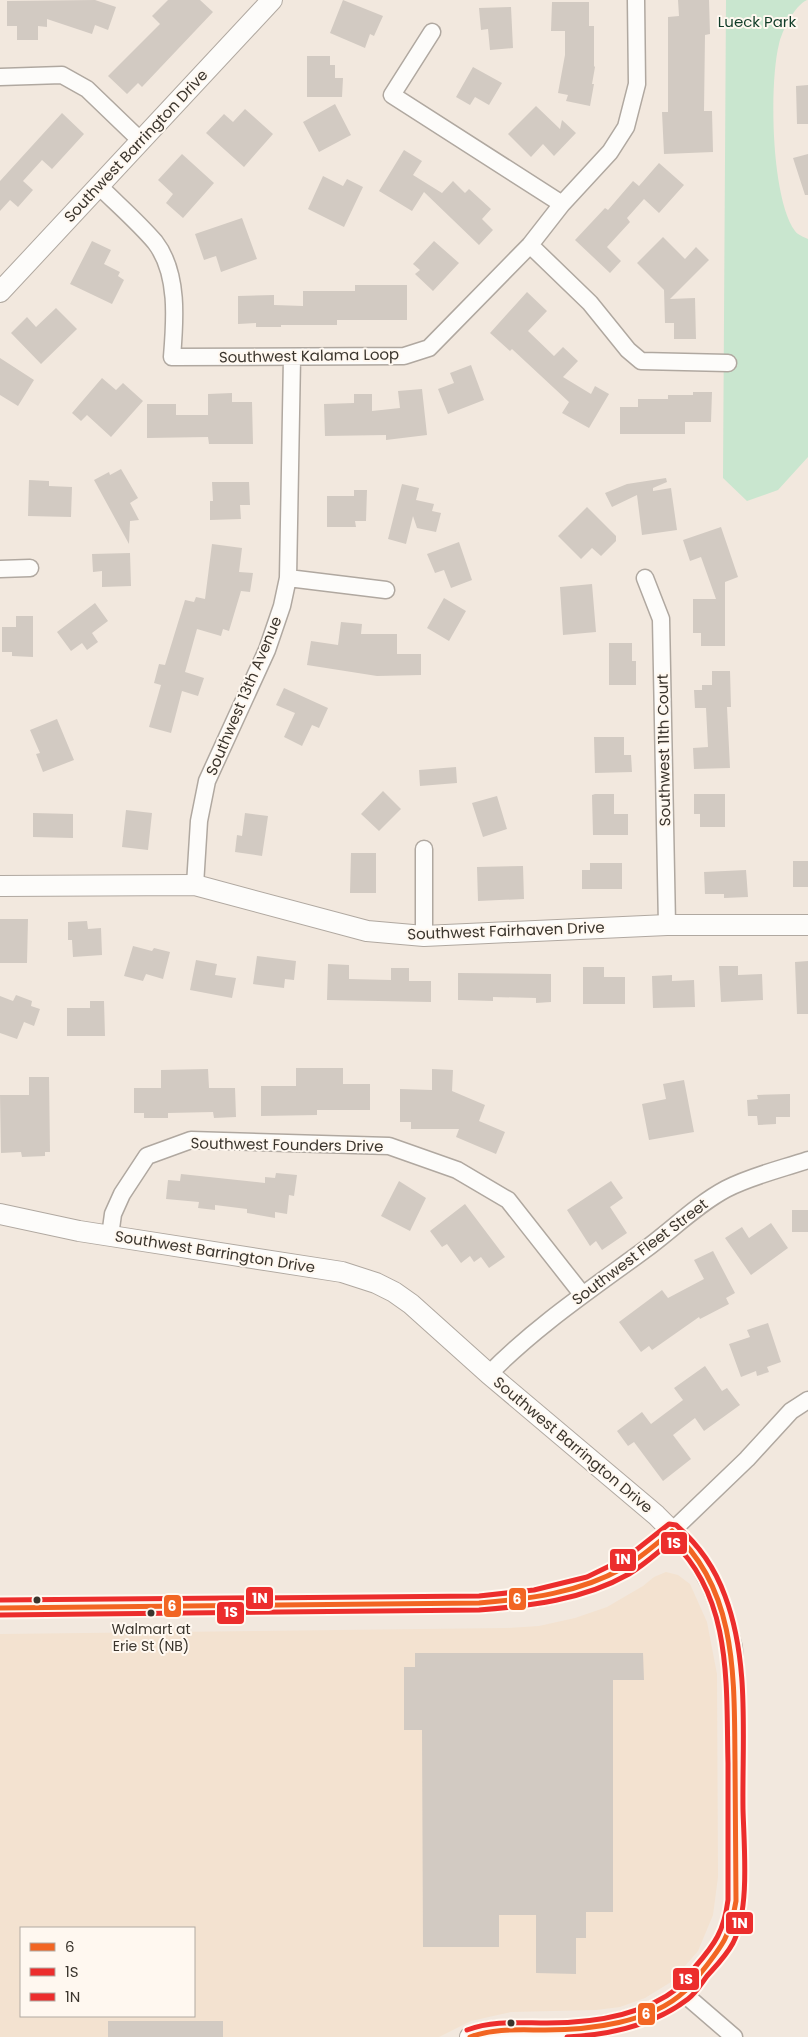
<svg xmlns="http://www.w3.org/2000/svg" width="808" height="2037" font-family="Poppins,sans-serif">
  <rect width="100%" height="100%" fill="#f2e8de"/>
  <!-- built -->
  <path fill="#f3e2d0" fill-rule="evenodd" d="M666,1572L678,1575L690,1584L707,1622L717,1674L718,1877L713,1915L698,1951L671,1982L645,1998L620,2007L596,2010L511,2012L471,2021L439,2037H0V1634L506,1628L539,1626L575,1618L607,1607L643,1586L654,1577ZM21,1928H194V2016H21Z"/>
  <!-- green -->
  <path fill="#c9e6cf" d="M726,0H807C794,6 782,31 779,44C769,84 771,198 795,231C798,235 804,237 808,239V457L778,490L747,501L723,478Z"/>
  <!-- building -->
  <path fill="#d2cac2" d="M95,0L116,7L108,30L95,25L92,34L47,19V27L38,26V40H17V26H7V1Z
    M168,0H200L213,12L142,87L138,83L127,94L108,76L160,24L152,16Z
    M343,0L383,16L374,36L370,34L365,48L330,33Z
    M678,0H709L710,34L705,35L704,111H712L713,152L664,154L662,112H668V17L679,16Z
    M552,2H589V26H594V66L595,67L592,84H594L590,106L566,101L568,95L558,93L565,55V31H551Z
    M511,7L513,48L490,50L488,29L481,30L479,8Z
    M307,56H330V65H335V78H343L342,97H307Z
    M473,67L502,83L489,105L475,97L470,105L456,97Z
    M808,85V124H797L796,86Z
    M335,104L351,135L319,152L303,122Z
    M536,106L560,129L562,120L576,133L554,156L543,144L531,157L508,134Z
    M245,109L273,134L244,167L206,133L224,114L233,122Z
    M62,113L84,134L52,169L42,160L23,181L33,190L18,207L10,200L0,211V181Z
    M404,150L422,161L413,175L442,193L453,181L465,193L469,189L491,209L482,219L493,230L479,245L424,192L412,211L379,191Z
    M182,154L214,183L183,218L166,203L173,194L158,180Z
    M808,154V195H805L793,158Z
    M659,163L684,185L659,213L644,199L627,218L630,222L607,247L621,261L610,273L575,240L605,208L608,210L633,181L639,186Z
    M323,176L343,186L347,179L363,187L344,227L308,209Z
    M242,218L257,259L221,272L216,256L204,260L195,234Z
    M663,237L685,259L696,247L709,260L670,299L695,298L696,339H674V323H665L664,290L637,263Z
    M92,241L111,250L104,264L120,272L118,276L124,280L112,304L70,284Z
    M434,241L459,263L433,291L415,274L420,270L413,264Z
    M355,285H407V320H337V325H281V327H256V323L238,324V296L274,295V305L303,306V291H355Z
    M527,292L547,311L528,331L554,356L563,347L578,361L563,377L591,394L595,386L609,394L589,428L562,413L569,402L512,349L510,351L490,333Z
    M56,308L77,329L41,364L11,333L27,317L36,327Z
    M0,358L34,380L18,406L0,395Z
    M471,365L484,400L448,414L438,389L454,383L450,373Z
    M102,378L116,390L123,383L143,401L111,437L87,415L81,421L72,413Z
    M422,389L427,435L386,440V435L325,436L324,404L354,403V394H372V411L400,408L398,391Z
    M693,392H712L711,422H685V434H620V407H638V399H668V395H693Z
    M232,393V402H252L253,444H209L208,437L147,438V404H176V415H208V394Z
    M121,469L138,498L130,503L139,520L130,521L129,544L94,480L109,472L110,475Z
    M666,478L667,482L653,488V491L671,488L677,530L642,535L637,495L612,507L605,493L627,484Z
    M29,480L49,481V486L72,487L71,517L28,516Z
    M212,482H249L250,505H240L241,519L210,520V501H213Z
    M402,484L419,488L416,500L434,504L432,511L441,513L436,532L417,528L413,516L406,544L388,539Z
    M354,490H367L366,521H355L356,527H327V496H354Z
    M587,507L616,536V541L601,556L592,548L581,559L558,536Z
    M721,527L738,577L725,582V646H701V633H693V599H716L701,557L690,561L683,540Z
    M459,542L472,580L451,588L444,570L435,573L427,554Z
    M212,544L242,548L239,572L253,573L250,592L241,591L229,631L223,629L221,636L197,629L185,672L204,678L198,696L182,691L171,733L149,727L161,685L154,683L159,664L165,665L185,600L194,602L196,597L205,599Z
    M130,553L131,586L102,587V571L93,572L92,554Z
    M592,584L596,632L563,635L560,587Z
    M444,598L466,611L449,641L427,628Z
    M95,603L108,621L92,633L98,642L87,650L82,643L71,651L57,632Z
    M16,616H33V657L12,656V652H2V627H16Z
    M341,622L362,624L361,634H397V654H421V675L377,676L307,665L311,641L338,645Z
    M609,643H632V661H636V685H609Z
    M712,671H730L731,707H727L730,768L694,769L693,748L708,747L706,708H695L694,690H702V685H712Z
    M284,688L328,708L319,728L312,725L302,746L284,737L295,713L276,705Z
    M57,719L74,760L43,772L36,754L40,753L30,730Z
    M594,737H624V755H631L632,772L595,773Z
    M456,767L457,783L420,786L419,770Z
    M383,791L401,809L379,831L361,814Z
    M595,794H614V814H628V835H593L592,795Z
    M694,794H725V827H700V814H694Z
    M497,796L507,829L483,837L472,803Z
    M126,810L152,813L148,850L122,847Z
    M33,813L73,814V838L33,837Z
    M245,813L268,816L262,856L235,852L237,835L242,836Z
    M351,853H376V893H350Z
    M793,861H808V887H793Z
    M590,863H622V889H582V870H590Z
    M523,866L524,899L478,901L477,867Z
    M746,870L748,897L724,898V894H705L704,872Z
    M0,919H28L27,963H0Z
    M87,921L88,929L101,928L102,955L73,957L72,940H68V922Z
    M133,946L152,951L154,948L170,952L163,979L146,974L143,981L124,976Z
    M257,956L296,961L294,980L285,979L284,988L253,984Z
    M196,960L217,964L215,975L236,978L232,998L190,990Z
    M808,961V1014H797L795,962Z
    M328,964L349,965V979L391,980V968H409V981H431V1002L327,1000Z
    M719,966H738V975L762,974L763,1000L721,1002Z
    M583,967H604V977H625V1004H583Z
    M458,973L551,974V1002L536,1003V998L493,997V1001L458,1000Z
    M672,975V981L694,980L695,1007L653,1008L652,976Z
    M16,995L32,1001L31,1006L40,1009L34,1026L24,1022L17,1039L0,1033V996L13,1001Z
    M90,1001H104L105,1036H67V1008H90Z
    M296,1068H343V1084H370V1110H317V1115L261,1116V1086H296Z
    M208,1069L209,1088H235L236,1117L214,1118L213,1112L168,1113V1118H144V1113H134V1088H161V1070Z
    M432,1069L453,1070L452,1091L485,1105L479,1121L505,1132L496,1154L456,1137L459,1129H411V1122H400V1089L432,1090Z
    M29,1077H49L50,1152H45V1156L22,1157L21,1152L1,1153L0,1095H29Z
    M684,1080L694,1132L649,1140L642,1104L666,1099L663,1084Z
    M790,1094V1117H776V1124L758,1125L757,1116H748L747,1100L758,1099L757,1095Z
    M276,1173L297,1175L294,1196L289,1195L287,1214L275,1212V1218L247,1213V1209L215,1205V1210L198,1208L199,1202L166,1199L168,1180L180,1181L181,1174L265,1183V1177L275,1178Z
    M399,1181L426,1198L410,1231L381,1216Z
    M611,1181L623,1198L610,1207L627,1233L602,1250L596,1241L590,1246L567,1210Z
    M465,1204L505,1257L489,1268L481,1257L474,1262L470,1256L461,1263L447,1244L442,1247L430,1231Z
    M792,1210H808V1232H792Z
    M771,1223L788,1248L751,1275L725,1238L742,1227L749,1238Z
    M713,1251L735,1293L726,1298L729,1304L700,1319L699,1317L652,1350L649,1346L641,1352L619,1322L662,1290L668,1298L704,1279L694,1260Z
    M768,1323L781,1362L767,1367L769,1372L757,1376L756,1371L741,1377L729,1344L750,1337L747,1330Z
    M705,1366L722,1391L727,1388L740,1405L704,1431L695,1418L673,1435L691,1459L663,1481L634,1442L628,1446L617,1431L642,1412L651,1424L683,1400L674,1388Z
    M415,1653H643L644,1680H613V1912H586V1938H576V1974L536,1973V1915H499V1947H423L422,1730H404V1667H415Z
    M108,2021H223V2037H108Z"/>
  <g fill="none" stroke-linecap="round" stroke-linejoin="round">
    <!-- minor casing -->
    <g stroke="#b0a8a0" stroke-width="19">
      <path id="minor" d="M432,32L392,95L562,204
        M0,77L62,75L87,89L140,140
        M98,185C117,204 138,222 155,242C179,273 175,321 172,357L404,356L429,348L530,245L562,204L610,152L626,127L637,84L636,0
        M530,245L590,303L628,350L641,361L728,363
        M0,569L30,568
        M288,578L386,590
        M645,578L661,619L667,925
        M195,885L199,821L207,781L267,650L282,606L288,578L292,358
        M424,936V849
        M110,1236L113,1214L122,1194L147,1156L191,1140L389,1146L457,1170L508,1200L582,1294
        M489,1374C535,1327 590,1290 643,1251C671,1231 696,1205 726,1189C751,1176 781,1169 808,1160
        M672,1531L747,1459L791,1411L808,1400
        M683,1993L734,2037"/>
    </g>
    <!-- tertiary casing -->
    <g stroke="#b0a8a0" stroke-width="22">
      <path id="tertiary" d="M0,292L272,0
        M0,886L195,885L367,931L424,936L667,925H808
        M0,1214L79,1231L342,1272L376,1283L394,1292L411,1304L489,1374L656,1515L691,1550L701,1565L713,1588L723,1613L732,1647L735,1684L736,1901C731,1937 726,1944 702,1971C696,1978 690,1988 682,1994C647,2020 600,2029 556,2030C531,2031 492,2026 470,2037
        M0,1608L479,1603C530,1599 578,1594 624,1568C641,1558 657,1543 672,1531"/>
    </g>
    <!-- minor -->
    <use href="#minor" stroke="#fdfcfa" stroke-width="16"/>
    <!-- tertiary -->
    <use href="#tertiary" stroke="#fdfcfa" stroke-width="20"/>
    <!-- bus-1 casing -->
    <g stroke="#fff8f0" stroke-width="9">
      <path id="bus-1" d="M0,1608L479,1603C529,1599 579,1593 623,1568C641,1558 656,1544 672,1531
        M470,2037C494,2028 520,2030 545,2030C589,2030 651,2023 685,1991C691,1986 695,1980 700,1974C722,1946 730,1937 736,1901C736,1854 735,1807 735,1761C734,1680 738,1589 672,1531"/>
    </g>
    <!-- bus-2 casing -->
    <g stroke="#fff8f0" stroke-width="9">
      <path id="bus-2" d="M0,1615L479,1610C530,1606 583,1600 629,1574C644,1565 658,1552 672,1541C733,1598 726,1687 728,1763C728,1809 728,1855 728,1900C724,1931 715,1944 695,1967C690,1974 685,1982 678,1988C642,2016 591,2023 547,2023C520,2023 493,2020 467,2030"/>
    </g>
    <!-- bus-3 casing -->
    <g stroke="#fff8f0" stroke-width="9">
      <path id="bus-3" d="M0,1600L479,1596L534,1590L587,1577L626,1558L669,1524L676,1525C698,1544 715,1568 725,1596C750,1662 742,1739 743,1809C744,1848 750,1909 733,1943C726,1956 716,1966 707,1976C701,1984 696,1993 688,1999C654,2025 608,2035 567,2037"/>
    </g>
    <!-- bus-1 -->
    <use href="#bus-1" stroke="#f26522" stroke-width="5"/>
    <!-- bus-2 -->
    <use href="#bus-2" stroke="#ec2d2c" stroke-width="5"/>
    <!-- bus-3 -->
    <use href="#bus-3" stroke="#ec2d2c" stroke-width="5"/>
  </g>
  <!-- markers -->
  <g fill="#3b352d" stroke="#fff8f0" stroke-width="2">
    <circle cx="37" cy="1600" r="4.5"/>
    <circle cx="151" cy="1613" r="4.5"/>
    <circle cx="511" cy="2023" r="4.5"/>
  </g>
  <g text-anchor="middle" stroke-width="4" stroke-linejoin="round" paint-order="stroke">
    <!-- bus labels -->
    <g font-size="14" fill="#3b352d" stroke="#fff8f0">
      <text x="151" y="1634">Walmart at<tspan x="151" dy="17">Erie St (NB)</tspan></text>
    </g>
    <!-- park labels -->
    <g font-size="15" fill="#113d29" stroke="#fff8f0">
      <text x="757" y="27">Lueck Park</text>
    </g>
    <!-- street labels -->
    <g font-size="15" fill="#3b352d" stroke="#fff8f0">
      <text transform="translate(136 146) rotate(-47)" y="5">Southwest Barrington Drive</text>
      <text transform="translate(309 356) rotate(-1)" y="5">Southwest Kalama Loop</text>
      <text transform="translate(244 696) rotate(-67)" y="5">Southwest 13th Avenue</text>
      <text transform="translate(664 750) rotate(-91)" y="5">Southwest 11th Court</text>
      <text transform="translate(506 931) rotate(-2)" y="5">Southwest Fairhaven Drive</text>
      <text transform="translate(287 1145) rotate(1)" y="5">Southwest Founders Drive</text>
      <text transform="translate(215 1252) rotate(9)" y="5">Southwest Barrington Drive</text>
      <text transform="translate(640 1252) rotate(-37)" y="5">Southwest Fleet Street</text>
      <text transform="translate(573 1445) rotate(40)" y="5">Southwest Barrington Drive</text>
    </g>
  </g>
  <g stroke="#fff8f0" stroke-width="2">
    <rect x="660" y="1531" width="28" height="24" rx="5" fill="#ec2d2c"/>
    <rect x="609" y="1548" width="28" height="24" rx="5" fill="#ec2d2c"/>
    <rect x="245" y="1586" width="29" height="24" rx="5" fill="#ec2d2c"/>
    <rect x="508" y="1587" width="19" height="24" rx="5" fill="#f26522"/>
    <rect x="163" y="1594" width="19" height="24" rx="5" fill="#f26522"/>
    <rect x="216" y="1601" width="29" height="24" rx="5" fill="#ec2d2c"/>
    <rect x="725" y="1911" width="29" height="24" rx="5" fill="#ec2d2c"/>
    <rect x="672" y="1967" width="28" height="24" rx="5" fill="#ec2d2c"/>
    <rect x="637" y="2002" width="19" height="24" rx="5" fill="#f26522"/>
  </g>
  <g font-size="14" text-anchor="middle" font-weight="bold" fill="#fff">
    <text x="674" y="1548">1S</text>
    <text x="623" y="1564">1N</text>
    <text x="260" y="1603">1N</text>
    <text x="517" y="1604">6</text>
    <text x="172" y="1611">6</text>
    <text x="231" y="1617">1S</text>
    <text x="740" y="1928">1N</text>
    <text x="686" y="1984">1S</text>
    <text x="646" y="2019">6</text>
  </g>
  <!-- legend -->
  <rect x="20" y="1927" width="175" height="90" fill="#fff8f0" stroke="#b1aaa2"/>
  <rect x="30" y="1943" width="25" height="8" fill="#f26522" stroke="#b1aaa2"/>
  <text x="65" y="1952" font-size="15" fill="#3b352d">6</text>
  <rect x="30" y="1968" width="25" height="8" fill="#ec2d2c" stroke="#b1aaa2"/>
  <text x="65" y="1977" font-size="15" fill="#3b352d">1S</text>
  <rect x="30" y="1993" width="25" height="8" fill="#ec2d2c" stroke="#b1aaa2"/>
  <text x="65" y="2002" font-size="15" fill="#3b352d">1N</text>
</svg>
